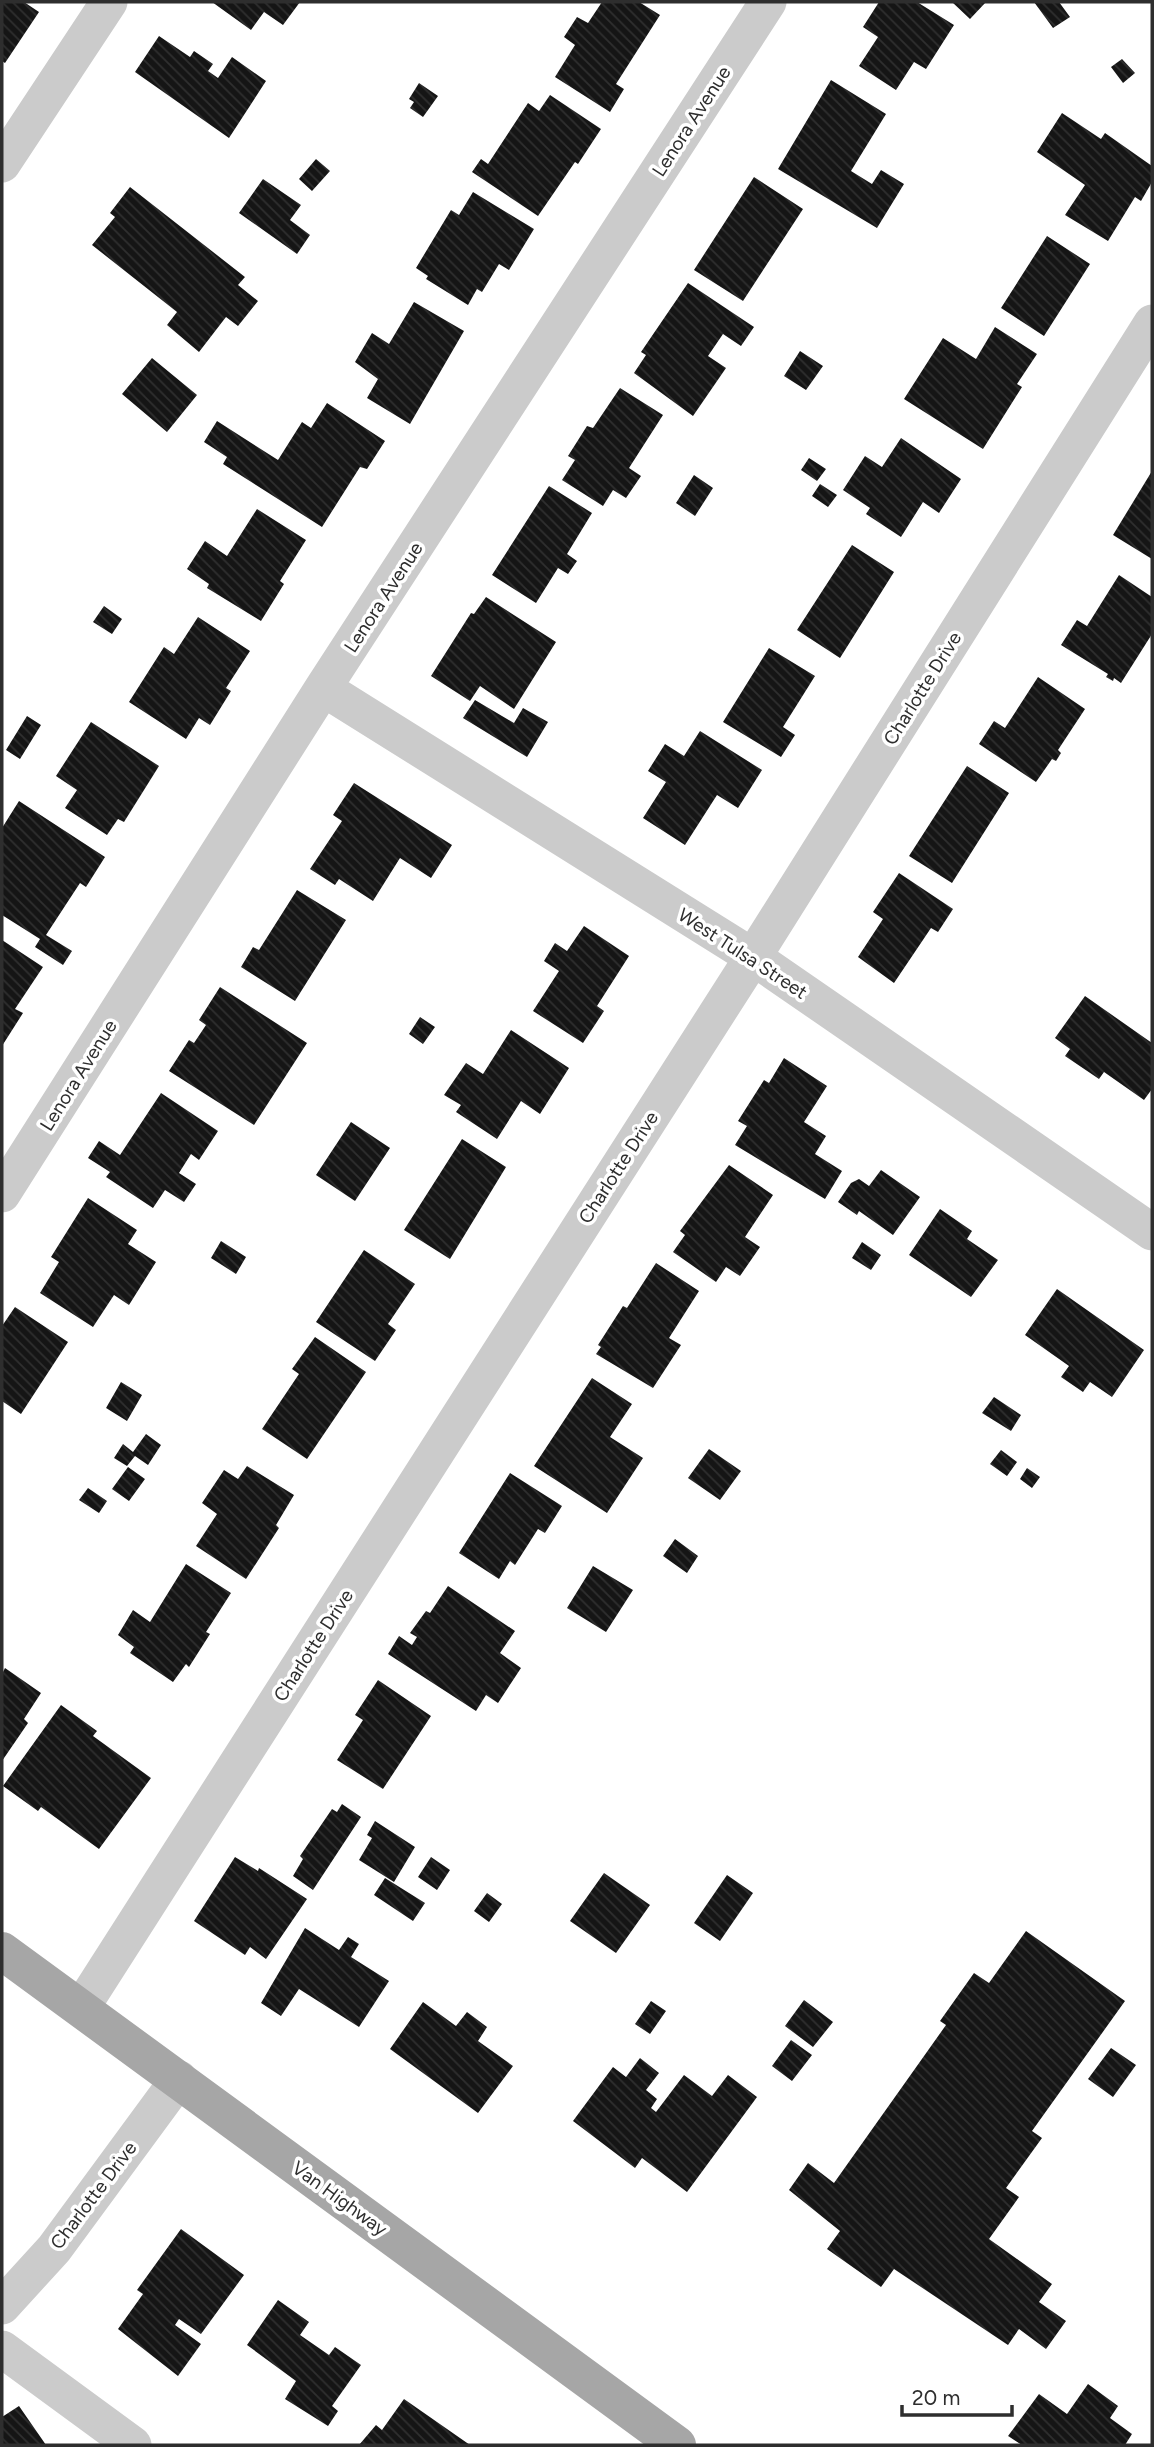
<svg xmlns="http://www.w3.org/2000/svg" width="1154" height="2447" font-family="Figtree,sans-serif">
  <defs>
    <pattern id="building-back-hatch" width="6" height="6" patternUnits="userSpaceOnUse" patternTransform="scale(1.75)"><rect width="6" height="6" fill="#151515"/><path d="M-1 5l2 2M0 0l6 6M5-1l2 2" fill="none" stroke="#2f2f2f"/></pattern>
  </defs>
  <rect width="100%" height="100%" fill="#fff"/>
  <!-- building -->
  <path fill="url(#building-back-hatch)" d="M2,2H24L39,12L5,63L2,61Z
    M212,2H300L283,25L264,12L251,30Z
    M602,2H639L660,15L616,84L624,89L610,112L555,77L575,45L564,37L577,17L588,23Z
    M879,2H917L954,25L926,69L914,62L896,90L859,66L878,37L863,27Z
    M952,2H986L970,19Z
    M1034,2H1059L1070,17L1053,28Z
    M159,36L190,57L194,51L213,64L208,71L218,78L232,57L266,81L229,138L135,72Z
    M1122,59L1135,73L1123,83L1111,67Z
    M831,80L886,114L851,171L872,184L881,170L904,184L877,228L778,169Z
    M419,83L438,96L423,117L410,108L414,102L409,99Z
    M550,95L601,129L578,164L575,162L538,216L472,172L481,159L488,164L528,103L539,111Z
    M1062,113L1101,139L1105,133L1152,166V182L1141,201L1135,197L1108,241L1065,215L1085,185L1037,152Z
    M316,159L330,171L312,191L299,179Z
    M754,177L803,209L743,301L694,270Z
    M263,179L301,205L290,220L310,235L297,254L239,213Z
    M130,187L245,277L238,285L258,301L238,326L226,317L199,352L167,325L177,312L92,245L115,217L110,213Z
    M473,192L534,229L509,270L499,264L482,292L477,289L468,305L426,279L428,276L416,268L451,210L459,215Z
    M1047,236L1090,264L1044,336L1001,308Z
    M688,283L754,327L741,346L723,334L708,356L726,368L693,416L634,373L646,355L641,352Z
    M414,302L464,331L410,424L367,398L378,379L355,362L372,333L389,344Z
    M995,327L1037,354L1017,384L1022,387L983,449L904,399L943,338L976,359Z
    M800,351L823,366L806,390L784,376Z
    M152,358L197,395L167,432L122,394Z
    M620,388L663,415L629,468L641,476L626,498L613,490L603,506L562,480L575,460L568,456L587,426L593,428Z
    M327,403L385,441L367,469L360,467L322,527L223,464L227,457L204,442L217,421L278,460L302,422L311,428Z
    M901,438L961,479L939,513L923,502L901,537L866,514L870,508L843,490L865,456L882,467Z
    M809,458L826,469L817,481L801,470Z
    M1152,471V559L1113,535Z
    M694,475L713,488L695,516L676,503Z
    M820,484L837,495L828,507L812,496Z
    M549,486L592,513L567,554L577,561L568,574L558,568L536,603L492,575Z
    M257,509L306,540L280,581L284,584L261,621L207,588L209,584L187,569L205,541L227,556Z
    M852,545L894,572L840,658L797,630Z
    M1119,575L1152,597V634L1121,683L1114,678L1113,681L1106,677L1108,674L1061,645L1077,620L1087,626Z
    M486,597L556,642L514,709L480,686L470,701L431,676L471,613L474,614Z
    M104,606L122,619L112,634L93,622Z
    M198,617L250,651L226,688L231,691L210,725L199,718L186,739L129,702L164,647L174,654Z
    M769,648L815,676L783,727L795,735L781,757L723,722Z
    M1038,677L1085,709L1058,750L1061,753L1056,761L1052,759L1036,782L979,744L994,721L1005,728Z
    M475,700L514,723L523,708L548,722L527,757L463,718Z
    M27,716L41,725L20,759L6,750Z
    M91,722L159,766L124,822L118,819L107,835L65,808L77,790L56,776Z
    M700,731L762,770L738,808L717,795L685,845L643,818L666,782L648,771L665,744L684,756Z
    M967,766L1009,793L952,883L909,856Z
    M354,783L452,845L431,878L400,858L373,901L339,879L335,885L310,869L342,821L333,815Z
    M19,801L105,857L86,887L80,883L46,935L72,951L63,965L35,947L40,939L2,915V828Z
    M899,873L953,909L938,932L931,928L894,983L858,957L883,919L873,912Z
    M297,890L346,920L295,1001L241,967L253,947L259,950Z
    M584,926L629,956L597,1006L604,1011L583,1043L533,1011L559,971L544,961L555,943L567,951Z
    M2,940L43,967L15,1009L23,1013L2,1046Z
    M220,987L307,1043L254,1125L169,1071L189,1040L194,1043L206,1025L199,1020Z
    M1085,996L1152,1043V1089L1144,1100L1104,1072L1099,1079L1065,1056L1070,1049L1055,1038Z
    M420,1017L435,1027L423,1044L409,1034Z
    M511,1030L569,1068L540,1114L521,1101L497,1139L456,1112L461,1105L444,1095L466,1063L483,1074Z
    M784,1058L827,1086L804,1122L826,1136L815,1154L842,1171L825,1199L735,1145L747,1126L738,1121L764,1080L769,1083Z
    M161,1093L218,1131L199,1160L191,1154L179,1173L196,1184L184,1202L165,1190L153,1208L106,1177L110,1172L88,1158L99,1141L120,1155Z
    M351,1122L390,1148L355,1201L316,1175Z
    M462,1139L506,1167L450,1259L404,1230Z
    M729,1165L773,1195L745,1237L760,1247L740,1276L726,1267L716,1282L673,1252L685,1235L680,1231Z
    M881,1170L920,1197L893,1235L859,1211L857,1215L838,1202L851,1183L859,1179L869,1186Z
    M88,1198L137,1230L128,1244L156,1262L129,1305L114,1295L93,1327L40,1293L59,1262L51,1257Z
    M940,1209L972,1231L967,1239L998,1260L971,1297L909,1255Z
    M221,1241L246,1257L236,1274L211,1258Z
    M862,1242L881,1255L871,1270L852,1258Z
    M364,1250L415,1284L388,1324L396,1330L375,1361L316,1322Z
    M656,1263L699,1291L669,1338L681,1345L653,1388L596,1354L601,1347L598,1345L623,1306L627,1308Z
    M1057,1289L1144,1350L1112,1397L1090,1382L1083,1392L1061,1377L1069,1366L1025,1335Z
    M15,1307L68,1342L21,1414L2,1401V1326Z
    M315,1337L366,1372L307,1459L262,1429L299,1374L292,1369Z
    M592,1378L632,1404L610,1437L643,1458L607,1513L534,1466Z
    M121,1382L142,1395L127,1421L106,1408Z
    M994,1397L1021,1415L1011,1431L982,1413Z
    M146,1434L161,1445L148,1465L135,1456L127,1466L114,1458L123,1444L133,1452Z
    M709,1449L741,1471L720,1500L688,1478Z
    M1001,1450L1017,1462L1007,1476L990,1464Z
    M247,1466L294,1495L276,1525L279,1528L246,1579L196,1546L217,1514L202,1503L224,1470L238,1479Z
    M128,1467L145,1479L129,1501L112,1489Z
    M1027,1468L1040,1477L1032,1488L1020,1479Z
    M510,1473L562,1506L545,1533L538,1529L515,1565L510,1561L499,1579L459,1553Z
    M88,1488L107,1501L99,1513L79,1500Z
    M675,1539L698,1556L687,1573L663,1556Z
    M186,1564L231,1593L206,1632L210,1634L189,1667L186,1664L173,1682L130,1653L134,1647L118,1635L133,1610L150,1622Z
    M593,1566L633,1590L606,1632L567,1608Z
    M448,1586L515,1631L500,1653L521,1668L498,1703L486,1695L476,1711L388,1654L399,1636L412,1645L417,1637L410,1633L426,1611L430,1613Z
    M5,1668L41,1693L24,1719L28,1723L2,1761V1674Z
    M378,1680L431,1716L383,1789L337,1760L363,1720L355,1715Z
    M61,1705L97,1731L93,1736L151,1778L99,1849L41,1807L38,1811L3,1786Z
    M342,1804L361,1817L313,1890L293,1876L303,1859L300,1856L332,1809L337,1812Z
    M375,1821L415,1847L394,1882L359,1860L372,1838L367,1835Z
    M235,1857L258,1871L259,1868L307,1899L266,1959L250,1947L245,1955L194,1921Z
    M431,1857L450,1870L437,1890L418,1877Z
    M604,1873L650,1905L616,1953L570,1921Z
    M727,1875L753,1893L720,1941L694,1923Z
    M385,1878L425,1903L413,1921L374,1895Z
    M487,1893L502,1904L489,1922L474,1911Z
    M305,1928L339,1950L348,1937L359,1944L351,1957L389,1981L359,2027L299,1989L281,2016L261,2003Z
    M1026,1931L1125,2001L1032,2131L1042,2138L1006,2188L1019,2197L989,2239L1052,2284L1039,2302L1066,2321L1046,2349L1019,2329L1008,2345L894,2269L881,2287L827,2249L840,2231L789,2190L808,2163L834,2183L946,2025L940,2021L974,1973L989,1983Z
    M804,2000L833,2022L813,2047L785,2026Z
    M651,2001L666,2011L650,2034L635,2024Z
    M423,2002L456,2026L467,2012L487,2027L478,2041L513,2066L478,2113L390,2049Z
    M791,2040L812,2055L792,2081L772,2066Z
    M1111,2048L1136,2065L1113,2097L1088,2079Z
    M640,2058L659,2073L646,2090L657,2099L651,2108L656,2112L684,2075L712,2096L728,2075L757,2097L687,2192L642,2158L635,2168L573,2121L613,2067L626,2077Z
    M181,2229L244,2275L201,2334L179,2319L175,2325L201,2344L178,2376L118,2329L143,2294L137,2290Z
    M278,2300L309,2322L300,2335L329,2355L335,2347L361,2365L332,2406L338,2411L328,2426L285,2399L296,2381L247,2345Z
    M1088,2384L1118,2406L1110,2418L1132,2434L1125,2445H1022L1008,2436L1039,2394L1067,2414Z
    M404,2399L470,2445H359L376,2425L382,2430Z
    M19,2406L46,2445H2V2417Z"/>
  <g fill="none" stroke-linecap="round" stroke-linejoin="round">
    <!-- minor -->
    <path stroke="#cbcbcb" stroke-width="37" d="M2,164L109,2
      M323,688L753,957L1152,1232
      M2,1194L323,688L768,2
      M81,2008L753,957L1152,323
      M2,2306L54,2249L179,2079
      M2,2349L133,2445"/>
    <!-- major -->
    <path stroke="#a6a6a6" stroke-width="38" d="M2,1951L677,2445"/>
  </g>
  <g text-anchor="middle" stroke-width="7" stroke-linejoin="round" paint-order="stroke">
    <!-- street labels -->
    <g font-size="19" fill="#2e2e2e" stroke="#fff">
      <text transform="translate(691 121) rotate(-57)" y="7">Lenora Avenue</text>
      <text transform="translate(383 597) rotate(-57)" y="7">Lenora Avenue</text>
      <text transform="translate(922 688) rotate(-58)" y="7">Charlotte Drive</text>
      <text transform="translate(743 953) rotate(33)" y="7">West Tulsa Street</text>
      <text transform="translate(78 1075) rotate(-58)" y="7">Lenora Avenue</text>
      <text transform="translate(618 1167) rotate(-57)" y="7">Charlotte Drive</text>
      <text transform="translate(313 1645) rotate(-57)" y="7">Charlotte Drive</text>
      <text transform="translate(93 2195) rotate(-53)" y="7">Charlotte Drive</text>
      <text transform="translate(340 2198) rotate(36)" y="7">Van Highway</text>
    </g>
  </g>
  <!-- border -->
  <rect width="1154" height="2447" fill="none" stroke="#2e2e2e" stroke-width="7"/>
  <!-- scale -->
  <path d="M902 2405v10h110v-10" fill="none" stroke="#2e2e2e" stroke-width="3.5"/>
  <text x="912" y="2405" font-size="21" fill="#2e2e2e" stroke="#ffffff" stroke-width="5" paint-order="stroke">20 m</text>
</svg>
